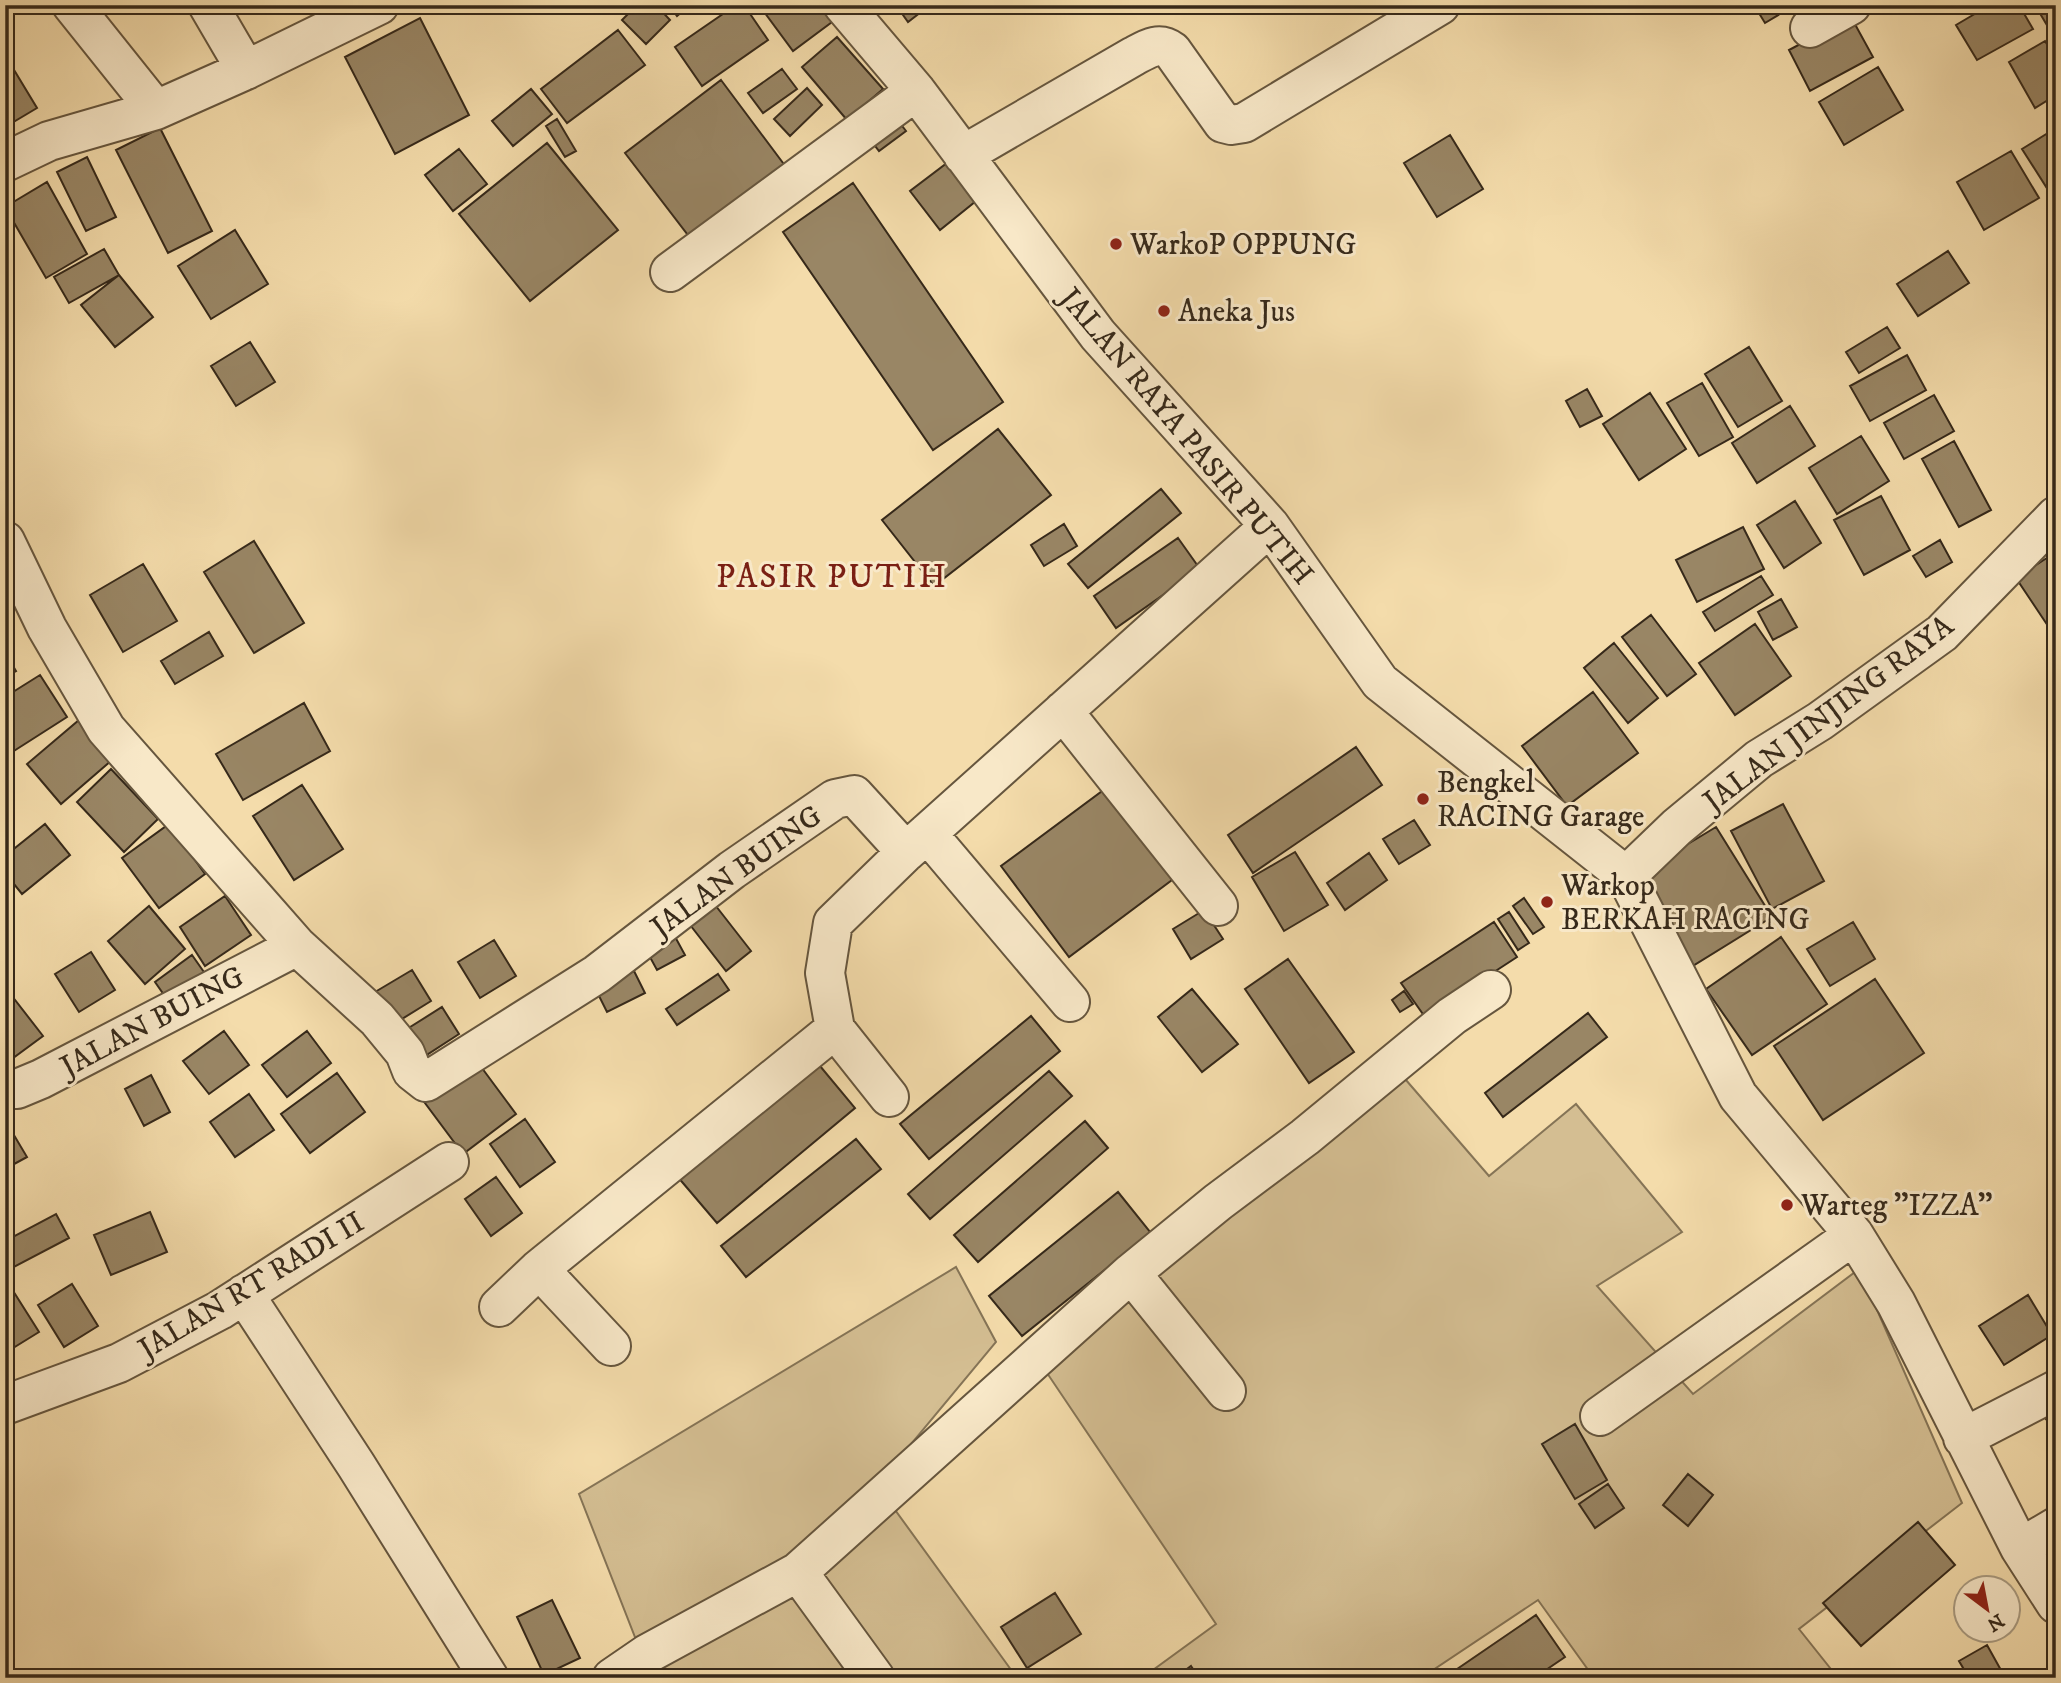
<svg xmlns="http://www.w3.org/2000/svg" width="2061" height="1683" font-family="'IM FELL DW Pica',serif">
  <rect width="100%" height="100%" fill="#f4dcab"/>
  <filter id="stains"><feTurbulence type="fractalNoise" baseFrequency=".00286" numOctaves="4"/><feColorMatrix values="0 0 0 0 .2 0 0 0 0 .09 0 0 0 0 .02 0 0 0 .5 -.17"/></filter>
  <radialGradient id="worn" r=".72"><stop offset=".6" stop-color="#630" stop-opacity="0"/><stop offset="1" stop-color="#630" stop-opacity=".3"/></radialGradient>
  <!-- green -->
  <path fill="#d4be92" stroke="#857456" stroke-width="2" d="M1380,1050L1489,1176L1576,1104L1682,1232L1597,1286L1693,1394L1859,1269L1962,1503L1799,1629L1838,1678H1594L1538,1600L1421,1678H1142L1216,1624L1045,1370Z
    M956,1267L996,1342L877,1485L1017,1678H651L579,1494Z"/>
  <!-- building -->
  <path fill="#998665" stroke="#36291a" stroke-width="2" d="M637,5H656L670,20L646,44L622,20Z
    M669,5H690L677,16Z
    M736,5H744L768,40L702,86L675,47Z
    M767,5H820L832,22L793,51L762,9Z
    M896,5H930L908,22Z
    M1754,5H1795L1765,23Z
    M1990,5H2019L2033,29L1977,60L1956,25Z
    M2035,5H2056V30L2051,32Z
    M1851,17L1873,57L1810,91L1789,50Z
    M420,18L469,115L395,154L345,57Z
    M618,30L645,65L567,123L541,89Z
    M837,37L883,89L847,120L802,67Z
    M2045,41L2056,59V95L2035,108L2009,62Z
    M5,55L37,108L5,127Z
    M1878,67L1903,110L1844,145L1819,102Z
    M782,69L797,89L763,113L748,93Z
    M721,80L786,167L691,239L625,153Z
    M807,88L822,105L790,136L774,119Z
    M531,89L552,114L513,146L492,121Z
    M896,118L906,131L879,151L869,138Z
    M557,119L576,151L565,157L546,126Z
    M160,128L212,231L168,253L116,150Z
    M2056,128V189L2050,193L2022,149Z
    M1450,135L1483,189L1437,217L1404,163Z
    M547,143L618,230L530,301L459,214Z
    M459,149L487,184L453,211L425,175Z
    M2011,151L2039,198L1984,230L1957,182Z
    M87,157L116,217L86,231L57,172Z
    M947,163L976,201L940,230L910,191Z
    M47,182L87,254L46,278L5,207Z
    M853,183L1003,402L933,450L783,232Z
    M235,230L268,284L211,319L178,266Z
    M104,249L119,275L69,303L54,277Z
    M1948,251L1969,283L1918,316L1897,284Z
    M119,275L153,317L115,347L81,305Z
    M1887,327L1900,348L1859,373L1846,352Z
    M250,342L275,382L236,406L211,366Z
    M1749,347L1782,401L1738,427L1705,374Z
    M1907,355L1926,390L1870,421L1850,386Z
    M1702,383L1733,437L1699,456L1667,403Z
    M1587,389L1602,416L1580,427L1566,401Z
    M1650,393L1686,449L1639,480L1603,424Z
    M1934,395L1954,431L1904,459L1884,423Z
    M1790,406L1815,446L1757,483L1732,443Z
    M998,429L1051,495L934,586L882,520Z
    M1861,436L1889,481L1837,514L1809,468Z
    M1954,441L1991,510L1959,527L1922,459Z
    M1161,489L1181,513L1088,588L1068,564Z
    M1881,496L1910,550L1864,575L1834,520Z
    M1795,501L1821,543L1784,568L1757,525Z
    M1064,524L1077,546L1044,566L1031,545Z
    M1743,527L1764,569L1697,602L1676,560Z
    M1178,538L1200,569L1116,628L1094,596Z
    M1940,540L1952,562L1926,577L1913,556Z
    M254,541L304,623L254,653L204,572Z
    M2056,552V638L2016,578Z
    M143,564L177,621L123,652L90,595Z
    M1761,576L1773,595L1715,631L1703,612Z
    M1781,599L1797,627L1773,640L1758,612Z
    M1651,615L1696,674L1667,696L1622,637Z
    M1755,624L1791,676L1735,715L1699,663Z
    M209,632L223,656L175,684L161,661Z
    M1614,643L1658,698L1628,723L1584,668Z
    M5,652L16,671L5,677Z
    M40,675L67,717L6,756L5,697Z
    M1593,692L1638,753L1567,806L1522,746Z
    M304,703L330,751L243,800L216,754Z
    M79,720L112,760L61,804L27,764Z
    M1356,747L1382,785L1253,873L1228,835Z
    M111,769L158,819L124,852L77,802Z
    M1113,783L1180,874L1069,957L1001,866Z
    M302,785L343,849L294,880L253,816Z
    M1783,804L1824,881L1772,909L1731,831Z
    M1414,820L1430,845L1399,864L1383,839Z
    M45,824L70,855L22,894L5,873V856Z
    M169,824L205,874L159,908L122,858Z
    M1716,827L1772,917L1691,967L1635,876Z
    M1295,852L1328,905L1284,931L1252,877Z
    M1369,853L1387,880L1345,910L1327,883Z
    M225,896L251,935L205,966L180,927Z
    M1524,898L1544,927L1533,934L1513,906Z
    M712,901L751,951L726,971L687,921Z
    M149,906L185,949L145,984L108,941Z
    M1204,910L1223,939L1191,959L1173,929Z
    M1509,912L1529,943L1518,950L1498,919Z
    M1494,922L1517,957L1425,1017L1401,983Z
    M1853,922L1875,959L1830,986L1807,949Z
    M673,933L685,955L657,970L645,948Z
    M1781,937L1827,1004L1752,1055L1706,989Z
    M494,940L516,976L480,998L458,962Z
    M91,952L115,990L79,1012L55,974Z
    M192,955L206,975L169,1002L155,982Z
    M1288,959L1354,1052L1309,1083L1245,989Z
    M412,970L431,1001L389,1027L370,995Z
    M634,971L645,993L607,1012L596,990Z
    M718,974L729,990L677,1025L666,1009Z
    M1875,979L1924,1053L1823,1120L1774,1046Z
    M5,987L43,1036L5,1064Z
    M1192,989L1238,1044L1202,1072L1158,1017Z
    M1404,991L1413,1004L1400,1012L1392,1000Z
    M442,1007L459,1034L425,1056L407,1029Z
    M1588,1013L1607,1037L1503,1117L1485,1093Z
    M1031,1016L1060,1051L929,1159L900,1124Z
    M224,1031L249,1065L209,1094L183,1061Z
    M307,1031L331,1063L287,1097L262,1065Z
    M476,1060L516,1114L463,1154L422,1099Z
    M815,1060L855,1108L717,1223L677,1176Z
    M1049,1071L1072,1096L930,1219L908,1194Z
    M337,1073L365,1112L310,1153L281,1114Z
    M151,1075L170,1112L144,1126L125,1089Z
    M249,1094L274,1130L235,1157L210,1122Z
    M525,1119L555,1162L520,1187L490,1144Z
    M5,1120L27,1157L5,1169Z
    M1085,1121L1108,1148L978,1262L954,1235Z
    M856,1139L881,1169L746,1277L721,1246Z
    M496,1177L522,1213L491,1236L465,1199Z
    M1118,1192L1151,1233L1022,1336L989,1296Z
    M150,1212L167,1252L111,1275L94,1235Z
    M56,1214L69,1238L12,1268L5,1256V1241Z
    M72,1284L98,1326L64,1347L38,1305Z
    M10,1286L39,1332L5,1353V1289Z
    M2028,1295L2052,1335L2004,1365L1979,1326Z
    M2056,1413V1433L2046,1419Z
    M1575,1424L1607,1480L1575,1499L1542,1444Z
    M1688,1474L1713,1495L1688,1526L1663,1505Z
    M1608,1484L1624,1508L1595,1528L1579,1504Z
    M1918,1522L1955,1565L1861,1646L1823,1603Z
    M1055,1593L1081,1634L1027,1668L1001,1627Z
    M552,1600L580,1658L544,1675L517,1617Z
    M1536,1615L1565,1657L1534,1678H1444Z
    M1987,1645L2002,1672L1993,1678H1969L1959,1661Z
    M1191,1666L1199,1678H1175Z"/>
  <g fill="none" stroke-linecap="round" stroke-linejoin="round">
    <!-- minor casing -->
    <g stroke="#66563e" stroke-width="42">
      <path id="minor" d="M72,5L156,110
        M208,5L246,70
        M843,5L916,91L1098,335L1270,526L1380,682L1626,876L1738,1096L1854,1235L1896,1303L2020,1548L2056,1604
        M1810,28L1851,5
        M963,155L1134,56C1147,49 1159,41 1172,51L1223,123L1231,125L1244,123L1440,5
        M5,162L49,141L156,110L246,70L379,5
        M670,272L916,91
        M5,541L47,628L106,729L297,946L377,1019L405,1053L412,1071L426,1082L597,974L732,870L835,799L854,795L906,852L1270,526
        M1063,711L1218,906
        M927,833L1070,1002
        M1626,876L1677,827L1759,759L1820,721L1942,633L2056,516
        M5,1088L17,1089L41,1079L297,946
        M889,1097L835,1029L825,973L833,923L906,852
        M1131,1273L1226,1391
        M244,1294L356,1465L489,1678
        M499,1307L539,1269
        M611,1346L539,1269L835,1029
        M5,1405L119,1363L220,1310L449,1162
        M1600,1416L1854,1235
        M1963,1438L2056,1390
        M2020,1548L2056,1527
        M798,1572L875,1678
        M612,1678L647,1654L798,1572L1131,1273L1218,1202L1305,1137L1452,1016L1491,990"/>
    </g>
    <!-- minor -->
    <use href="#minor" stroke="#f8e8c8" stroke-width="38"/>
  </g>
  <!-- markers -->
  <g fill="#8f2418" stroke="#f8e8c8" stroke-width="2.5">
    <circle cx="1116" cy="244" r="7"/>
    <circle cx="1164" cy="311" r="7"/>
    <circle cx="1423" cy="799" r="7"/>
    <circle cx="1547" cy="902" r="7"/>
    <circle cx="1787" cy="1205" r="7"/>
  </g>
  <g text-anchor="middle" stroke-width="6" stroke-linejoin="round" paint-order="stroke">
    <!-- poi labels -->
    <g font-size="30" fill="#36291a" stroke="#f8e8c8" text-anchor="start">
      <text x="1130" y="254">WarkoP OPPUNG</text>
      <text x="1178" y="321">Aneka Jus</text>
      <text x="1437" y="792">Bengkel<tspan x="1437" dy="34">RACING Garage</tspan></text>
      <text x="1561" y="895">Warkop<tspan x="1561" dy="34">BERKAH RACING</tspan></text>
      <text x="1801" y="1215">Warteg "IZZA"</text>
    </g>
    <!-- street labels -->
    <g font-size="30" fill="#36291a" stroke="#f8e8c8">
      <text transform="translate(1187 436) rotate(50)" y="10">JALAN RAYA PASIR PUTIH</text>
      <text transform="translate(1828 713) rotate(-37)" y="10">JALAN JINJING RAYA</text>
      <text transform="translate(736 871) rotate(-36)" y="10">JALAN BUING</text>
      <text transform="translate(152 1021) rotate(-28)" y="10">JALAN BUING</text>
      <text transform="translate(251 1285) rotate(-31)" y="10">JALAN RT RADI II</text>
    </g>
    <!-- quarter labels -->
    <g font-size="33" letter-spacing="2" fill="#7a1f14" stroke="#f8e8c8">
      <text x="832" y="587">PASIR PUTIH</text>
    </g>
  </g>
  <!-- margin -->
  <rect width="2061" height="1683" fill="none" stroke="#f4dcab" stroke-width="28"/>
  <rect x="7" y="7" width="2047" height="1669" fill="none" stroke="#36291a" stroke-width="3.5"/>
  <rect x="14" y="14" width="2033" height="1655" fill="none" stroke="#36291a" stroke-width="2"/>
  <!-- north arrow -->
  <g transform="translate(1987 1609) rotate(148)"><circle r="33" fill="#f8e8c8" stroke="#aa9c82" stroke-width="2"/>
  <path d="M0-5L12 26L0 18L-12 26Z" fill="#8f2418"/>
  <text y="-10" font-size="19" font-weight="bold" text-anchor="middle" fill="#36291a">N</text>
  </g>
  <rect width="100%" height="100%" filter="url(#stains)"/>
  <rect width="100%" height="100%" fill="url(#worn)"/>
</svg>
